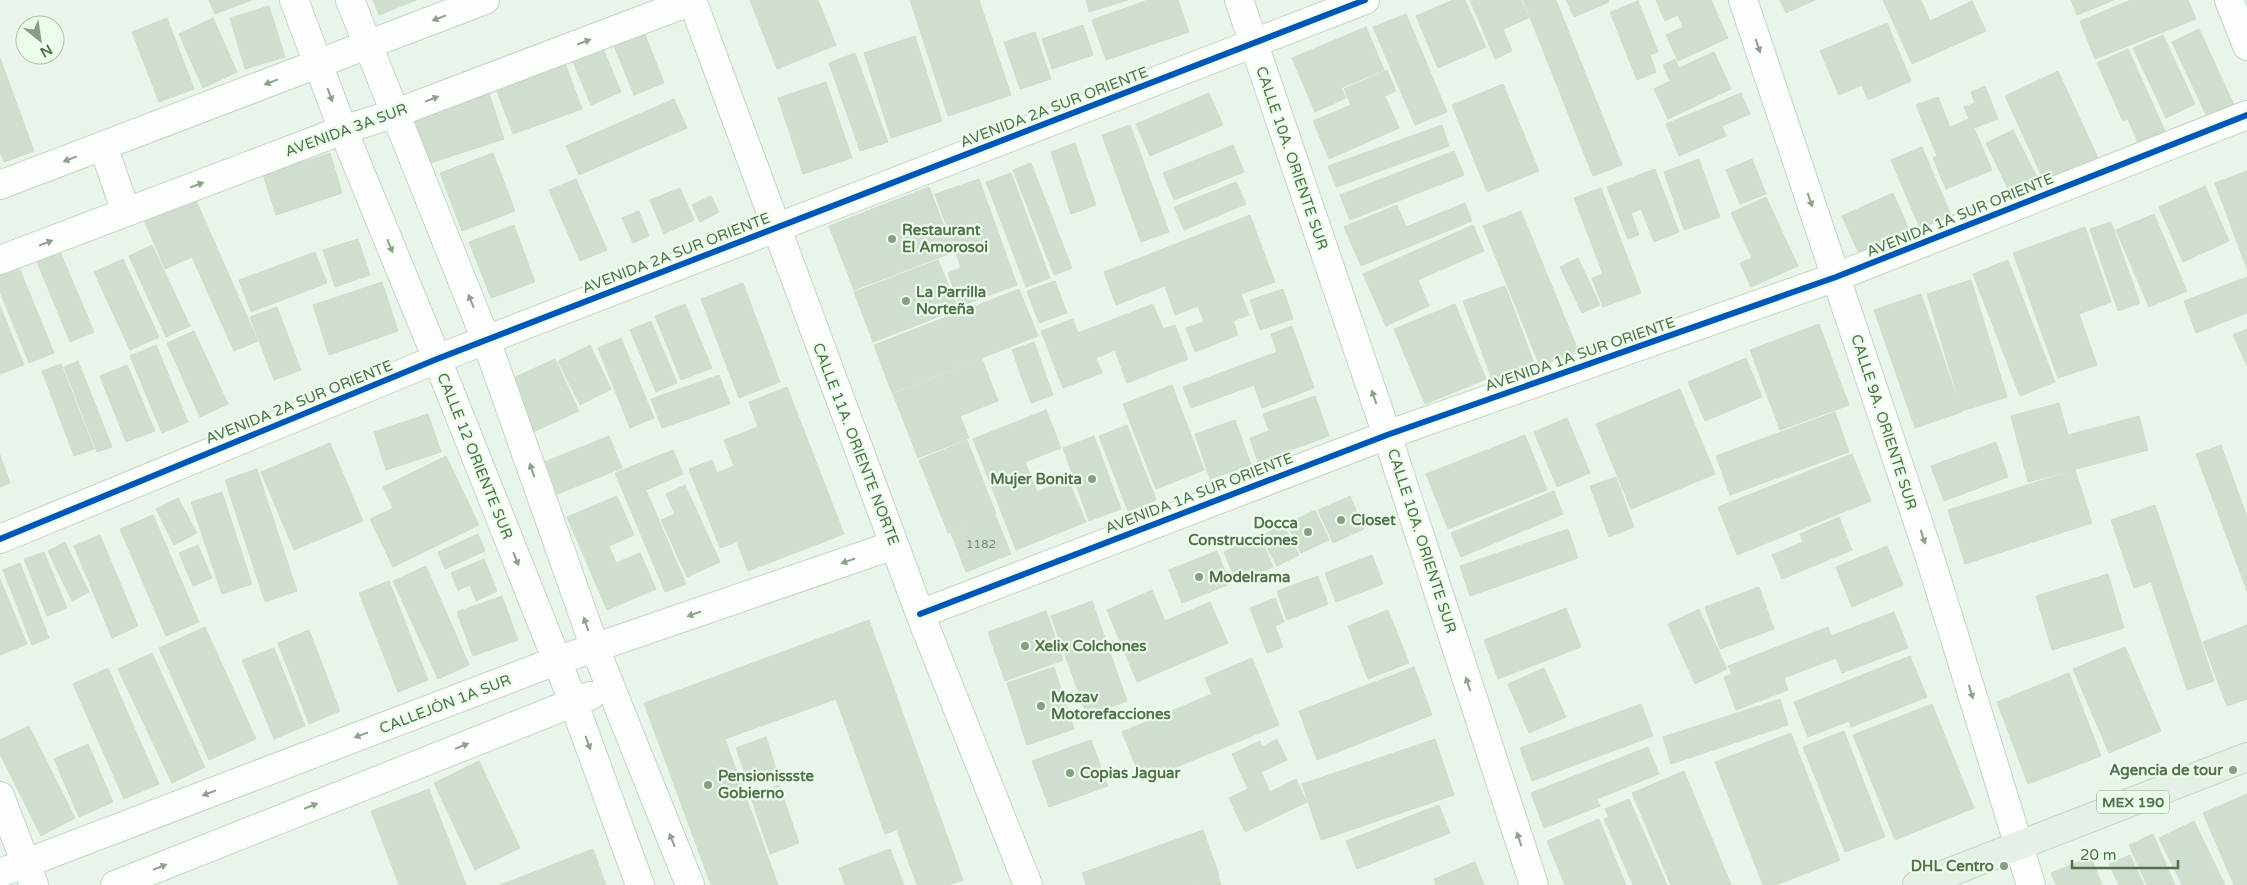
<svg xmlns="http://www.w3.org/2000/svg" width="2247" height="885" font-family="'Varela Round',sans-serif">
  <rect width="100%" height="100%" fill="#e9f5ea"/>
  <!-- building -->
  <path fill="#d0decf" stroke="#ceddcc" d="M209,0H252L215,14Z
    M373,0H416L379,15Z
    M750,0H818L836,45L777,69Z
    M910,0H979L1011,95L948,116Z
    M1086,0H1128L1089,12Z
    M1148,0H1178L1189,32L1106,60L1092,20Z
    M1453,0H1465L1486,47L1438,68L1416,16Z
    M1470,0H1521L1529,18L1503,29L1512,51L1495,59Z
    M1523,0H1556L1622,165L1593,176Z
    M1566,0H1608L1609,2L1574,17Z
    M1656,0H1711L1728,38L1678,61L1666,35L1683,27L1678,15L1665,21Z
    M1780,0H1815L1786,13Z
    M1883,0H1921L1930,21L1972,1L1986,31L1912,64Z
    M2071,0H2114L2077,15Z
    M2131,0H2188L2196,19L2095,59L2080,21Z
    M1638,1L1658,52L1650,55L1656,72L1637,80L1610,12Z
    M269,6L285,57L245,69L230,18Z
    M1406,14L1447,112L1415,125L1373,27Z
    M167,18L194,89L159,102L132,32Z
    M213,18L237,72L203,88L179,34Z
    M1887,23L1911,81L1868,100L1862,85L1839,95L1820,51Z
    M1083,25L1093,55L1052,69L1042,39Z
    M642,27L664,83L634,95L611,38Z
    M1366,27L1384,70L1341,88L1346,98L1315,112L1292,58Z
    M2199,29L2234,105L2207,117L2172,42Z
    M1035,32L1051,79L1020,89L1004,42Z
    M2163,35L2195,104L2166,118L2133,48Z
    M915,36L942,121L891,138L864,53Z
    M602,46L621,92L591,105L572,59Z
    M2128,49L2165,131L2138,143L2128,119L2123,121L2097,63Z
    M1714,52L1731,89L1668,119L1654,89L1670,81L1663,65L1675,59L1679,68Z
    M855,53L888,142L860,151L829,63Z
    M0,58L34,151L4,162L0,152Z
    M564,60L582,109L513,134L495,86Z
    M1387,70L1396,91L1385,96L1399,128L1329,159L1313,121L1351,105L1344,89Z
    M2058,71L2098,158L2045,183L2005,96Z
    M826,82L852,158L803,174L778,98Z
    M1503,84L1539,171L1487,192L1452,105Z
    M1985,86L1998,119L1974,128L1992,170L1946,189L1933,158L1937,156L1916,105L1938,97L1950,127L1969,119L1964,107L1975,103L1971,92Z
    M487,87L504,139L430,163L412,111Z
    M1209,93L1223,125L1150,156L1136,124Z
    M1741,93L1750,114L1722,126L1726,136L1679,156L1666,124Z
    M674,99L687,128L579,175L566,146Z
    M1130,125L1169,232L1141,242L1102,135Z
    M1442,125L1449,146L1336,187L1328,166Z
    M2013,130L2040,183L2012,197L1986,143Z
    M1075,143L1096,205L1071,214L1051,152Z
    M1233,145L1244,172L1174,200L1163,173Z
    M1922,147L1953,220L1922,233L1891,160Z
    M1454,151L1464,175L1350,220L1340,195Z
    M330,153L342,193L276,215L263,175Z
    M493,153L515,211L462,231L440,173Z
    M1699,159L1720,217L1684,230L1664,172Z
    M1752,159L1766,194L1740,204L1726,170Z
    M1031,163L1072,268L1054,275L1013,170Z
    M1655,169L1679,232L1654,242L1641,209L1631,213L1639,235L1628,239L1607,187Z
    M2247,171V269L2215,183Z
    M1011,173L1050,278L1026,287L986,182Z
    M576,179L607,250L580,261L549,190Z
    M979,179L1017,285L960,306L948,273L961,268L935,194Z
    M1236,182L1246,204L1184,230L1174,207Z
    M2205,186L2229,241L2183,262L2159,207Z
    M929,187L954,252L854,290L829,226Z
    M680,188L694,220L664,234L650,200Z
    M1601,188L1641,293L1603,307L1592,278L1603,274L1574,198Z
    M1893,193L1910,232L1860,256L1842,216Z
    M711,196L719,212L700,222L692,205Z
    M1766,197L1798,266L1751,287L1740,263L1752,258L1731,213Z
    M195,198L258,341L234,351L192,257L165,269L144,220Z
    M1465,203L1472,221L1361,266L1344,227L1397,205L1406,227Z
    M639,211L649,236L633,243L622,218Z
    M1521,211L1578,350L1540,366L1483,226Z
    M2154,214L2187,291L2149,307L2116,230Z
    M1250,215L1275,282L1241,294L1249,315L1233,321L1238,335L1195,352L1186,328L1204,322L1198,306L1175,315L1165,286L1116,305L1104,272Z
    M2111,222L2140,303L2118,311L2090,229Z
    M514,225L535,282L491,298L469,242Z
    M1473,225L1484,251L1418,280L1429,306L1386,326L1363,274Z
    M2085,227L2111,302L2079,314L2097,365L2058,378L2013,253Z
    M358,239L370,275L335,287L323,250Z
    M56,242L94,332L70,342L33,252Z
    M152,245L190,326L166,337L129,256Z
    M315,252L327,283L251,312L239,280Z
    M1578,258L1600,305L1582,313L1560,267Z
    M123,259L159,337L130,350L94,272Z
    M938,260L958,309L873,342L854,292Z
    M2008,260L2055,382L2020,396L1973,274Z
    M18,265L54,353L29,363L0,292V273Z
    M2247,277V313L2196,333L2184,301Z
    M1971,280L2007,397L1962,411L1927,294Z
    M1055,281L1067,313L1039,323L1027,291Z
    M382,282L398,331L329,355L313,305Z
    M743,283L780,382L739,398L701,299Z
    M1505,286L1535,366L1493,382L1463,301Z
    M1019,289L1038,336L892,393L874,345Z
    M1283,289L1293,319L1260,330L1250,300Z
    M1921,294L1962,412L1915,428L1874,310Z
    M685,304L712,368L681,380L655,316Z
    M1153,304L1163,329L1175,325L1188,359L1127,383L1115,350L1096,358L1102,373L1063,388L1041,331L1073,319L1078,333Z
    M1455,304L1486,379L1425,404L1394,329Z
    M0,306L24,365L0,374Z
    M277,307L301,370L274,380L250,317Z
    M651,321L677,383L656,392L630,330Z
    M1819,324L1849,405L1780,430L1750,350Z
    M1292,326L1314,388L1262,408L1254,385L1191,408L1183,387L1277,352L1271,334Z
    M2247,329V366L2233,335Z
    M194,331L228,404L200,417L167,343Z
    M621,338L654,418L630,428L598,348Z
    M1034,342L1053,395L1031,403L1012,350Z
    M156,345L188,422L162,433L130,356Z
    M590,345L611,389L580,405L558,361Z
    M1746,358L1762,397L1705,421L1688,382Z
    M555,359L579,411L533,432L509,380Z
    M982,359L998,401L960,416L969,438L918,458L893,394Z
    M78,361L112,447L97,452L64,367Z
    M61,364L94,449L74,456L42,371Z
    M127,365L155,431L126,442L100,376Z
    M719,375L730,404L662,428L651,399Z
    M1172,385L1204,470L1156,489L1123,404Z
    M787,387L844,534L748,571L737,542L720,548L689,469L712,460L717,473L734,466L724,440L758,427L749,402Z
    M1680,389L1715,474L1631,509L1596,424Z
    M1315,396L1329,436L1258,462L1250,438L1269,431L1263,414Z
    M2059,403L2068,435L2139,416L2148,450L2028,482L2011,416Z
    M1046,410L1061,448L1025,462L1037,492L1068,479L1086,522L1016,550L973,439Z
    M1835,412L1849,452L1730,495L1716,456Z
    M428,414L441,452L386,470L374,432Z
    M1567,418L1590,473L1557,487L1534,432Z
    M1235,420L1251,465L1210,479L1195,434Z
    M1127,425L1156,500L1128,511L1099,436Z
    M1525,435L1547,490L1448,529L1426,474Z
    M609,436L622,468L555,495L542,463Z
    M1094,436L1121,509L1089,521L1063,448Z
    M967,440L996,514L948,533L919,460Z
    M1996,442L2008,477L1944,501L1931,466Z
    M330,443L363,521L294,550L261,472Z
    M2221,445L2247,517V591L2196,454Z
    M673,450L683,474L646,490L686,584L665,592L615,473Z
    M1852,454L1871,501L1737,555L1718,507Z
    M0,455L10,483L0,487Z
    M446,456L479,525L393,567L370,519L393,508L383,487Z
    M257,469L297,591L265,602L225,480Z
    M2075,470L2092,523L1965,564L1948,510Z
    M1616,477L1634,527L1609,537L1590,486Z
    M685,485L720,562L687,577L661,520L675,514L666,494Z
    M1554,491L1563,514L1461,557L1451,533Z
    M222,492L252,584L222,594L191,502Z
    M617,496L634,535L609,546L616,563L640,553L656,589L607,610L567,517Z
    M1350,496L1364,529L1333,543L1318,510Z
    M178,498L197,533L174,545L156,509Z
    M2155,505L2214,681L2187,690L2151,582L2134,588L2111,520Z
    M1315,510L1329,540L1301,553L1287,524Z
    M153,515L199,622L166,636L120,529Z
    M995,515L1011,554L966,572L951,533Z
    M1839,517L1852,550L1782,579L1772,555L1803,542L1800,534Z
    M1283,524L1299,555L1277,566L1261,536Z
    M1568,529L1578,558L1470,596L1460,566Z
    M478,534L485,551L445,569L438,552Z
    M100,535L138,626L112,638L74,546Z
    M1260,536L1273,567L1236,582L1224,552Z
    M65,542L89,592L72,601L48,551Z
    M198,545L212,578L193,586L179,553Z
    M1887,546L1903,585L1852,607L1836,567Z
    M1217,551L1230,584L1182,603L1169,570Z
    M44,552L67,608L47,616L24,559Z
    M1372,555L1383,584L1336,602L1325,573Z
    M484,559L497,591L476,601L470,585L458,590L451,573Z
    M20,563L49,638L32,645L3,570Z
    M426,566L469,665L438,679L393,581Z
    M2108,574L2124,628L2052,650L2036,596Z
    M1318,576L1328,604L1287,620L1277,591Z
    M0,579L27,644L0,655Z
    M389,581L428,680L398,692L359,593Z
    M1759,587L1774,629L1720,649L1705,607Z
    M1152,590L1165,621L1210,602L1228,643L1137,682L1107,610Z
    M502,596L518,640L473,656L457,612Z
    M1275,598L1284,622L1275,626L1283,647L1267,653L1250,608Z
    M1092,601L1127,701L1087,716L1051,616Z
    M1566,608L1581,647L1498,679L1484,640Z
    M1699,609L1727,669L1695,684L1668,624Z
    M1388,610L1409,663L1368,679L1348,626Z
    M1046,611L1063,660L1005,681L988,632Z
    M1894,612L1908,648L1842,673L1836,658L1784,678L1788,690L1736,710L1724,677L1732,674L1728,666L1828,627L1831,636Z
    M869,620L963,880L949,885H917L897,830L885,834L836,699L725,739L778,885H711L644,703Z
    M2247,625V699L2227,706L2203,642Z
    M205,627L256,739L209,760L159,648Z
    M309,630L340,711L309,724L278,643Z
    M2125,647L2161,731L2109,753L2073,669Z
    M274,648L305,726L274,739L242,660Z
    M152,653L205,767L172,783L118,669Z
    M1910,656L1927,697L1851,727L1849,721L1808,737L1794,702Z
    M1252,658L1279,725L1142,781L1122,732L1212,694L1205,678Z
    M1054,667L1074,729L1027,745L1007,683Z
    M1414,667L1432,715L1317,760L1299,711Z
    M108,668L159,784L124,799L73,684Z
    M1544,668L1566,717L1529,733L1508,684Z
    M2069,673L2101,756L2028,784L1997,702Z
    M1780,699L1788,725L1671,764L1663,737Z
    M1641,704L1653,736L1532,781L1520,748Z
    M1932,704L1974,808L1895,840L1853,735Z
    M29,726L75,818L41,836L0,754V740Z
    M1844,731L1885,837L1845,852L1803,747Z
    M1791,733L1840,860L1776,885H1763L1715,762Z
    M766,737L777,772L748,782L736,748Z
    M1277,739L1287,760L1261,772L1270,792L1296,779L1307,802L1245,832L1229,798L1248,789L1232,754L1260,741L1262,747Z
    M1435,739L1454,795L1321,840L1302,784Z
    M1091,740L1108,786L1049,807L1032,761Z
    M88,744L113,802L79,817L54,759Z
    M1648,747L1659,774L1597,799L1600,806L1544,828L1531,793Z
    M479,761L520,848L475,870L434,783Z
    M1684,771L1731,885H1671L1632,793Z
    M779,785L799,843L770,854L750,795Z
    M429,789L466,885H399L371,811Z
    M2247,794V885H2234L2203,813Z
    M1629,799L1667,885H1633L1604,819L1609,817L1605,809Z
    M1439,805L1450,833L1357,869L1346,841Z
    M1599,819L1626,885H1565L1547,841Z
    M2194,821L2225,885H2182L2159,838Z
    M1203,830L1219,875L1190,885H1086L1082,873Z
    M2153,834L2175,885H2147L2129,845Z
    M593,849L606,885H500Z
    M890,849L904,885H845L839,868Z
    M2130,855L2144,885H2119L2109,864Z
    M2091,857L2102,885H2056L2051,873Z
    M1475,862L1484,885H1436L1434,879Z
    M1218,876L1221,885H1193Z"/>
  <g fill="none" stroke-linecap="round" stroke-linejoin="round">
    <!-- minor casing -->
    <g stroke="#c6d3c5" stroke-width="30">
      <path id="minor" d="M294,0L343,130L437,359L573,701L640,885
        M350,0L486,340L595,648L690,885
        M692,0L920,614L1028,885
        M1239,0L1387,435L1534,885
        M1743,0L1931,561L2031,885
        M2229,0L2247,46
        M103,146L126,212
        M0,185L485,0
        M0,260L343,130L396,113L692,1
        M0,539L437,359L1365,0
        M920,614L1387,435L1836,277L2247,115
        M0,796L34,885
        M0,873L556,661L894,545
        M115,885L590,696"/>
    </g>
    <!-- major casing -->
    <g stroke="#c8d3c6" stroke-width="30">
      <path id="major" d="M1917,885L2247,757"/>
    </g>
    <!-- minor -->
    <use href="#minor" stroke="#fcfefc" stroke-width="28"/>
    <!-- major -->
    <use href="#major" stroke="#e5f1e6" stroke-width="28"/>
    <!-- cycleway casing -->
    <g stroke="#eafdeb" stroke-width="9">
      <path id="cycleway" d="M0,539L437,359L1365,0
        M920,614L1387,435L1836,277L2247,115"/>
    </g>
    <!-- cycleway -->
    <use href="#cycleway" stroke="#0057b8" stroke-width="6"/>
  </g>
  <!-- one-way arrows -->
  <defs><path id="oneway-solid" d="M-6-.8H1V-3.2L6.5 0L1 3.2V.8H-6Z" transform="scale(1.25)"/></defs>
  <g fill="#8ea18a">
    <use href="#oneway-solid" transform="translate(439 18) rotate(159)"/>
    <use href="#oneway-solid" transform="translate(584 42) rotate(-21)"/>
    <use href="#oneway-solid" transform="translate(1758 46) rotate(71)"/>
    <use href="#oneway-solid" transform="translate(271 82) rotate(159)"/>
    <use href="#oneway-solid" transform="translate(330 95) rotate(70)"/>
    <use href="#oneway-solid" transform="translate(432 99) rotate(-21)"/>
    <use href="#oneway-solid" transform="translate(70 159) rotate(159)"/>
    <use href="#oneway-solid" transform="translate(197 185) rotate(-21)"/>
    <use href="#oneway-solid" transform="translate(1810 200) rotate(71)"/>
    <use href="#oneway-solid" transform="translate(46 243) rotate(-21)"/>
    <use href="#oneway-solid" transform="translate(390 246) rotate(68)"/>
    <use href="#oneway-solid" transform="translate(471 301) rotate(-112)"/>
    <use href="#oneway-solid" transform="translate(1374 397) rotate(-109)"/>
    <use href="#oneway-solid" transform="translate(532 470) rotate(-109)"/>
    <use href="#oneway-solid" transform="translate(1923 537) rotate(72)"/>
    <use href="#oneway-solid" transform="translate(516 559) rotate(68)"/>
    <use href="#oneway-solid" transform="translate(848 561) rotate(161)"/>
    <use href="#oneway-solid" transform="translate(694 614) rotate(161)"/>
    <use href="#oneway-solid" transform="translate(586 624) rotate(-109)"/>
    <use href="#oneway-solid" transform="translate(1468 684) rotate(-108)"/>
    <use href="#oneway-solid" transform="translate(1971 692) rotate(73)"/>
    <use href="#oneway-solid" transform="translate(361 735) rotate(159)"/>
    <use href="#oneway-solid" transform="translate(588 743) rotate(70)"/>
    <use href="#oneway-solid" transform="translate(462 746) rotate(-22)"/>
    <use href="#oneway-solid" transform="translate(209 793) rotate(159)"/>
    <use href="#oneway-solid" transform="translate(311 806) rotate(-22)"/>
    <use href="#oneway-solid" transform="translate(1519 839) rotate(-108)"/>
    <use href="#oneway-solid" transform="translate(672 840) rotate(-112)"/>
    <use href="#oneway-solid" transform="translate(160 867) rotate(-22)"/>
  </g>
  <!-- markers -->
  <g fill="#889e83" stroke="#eafdeb" stroke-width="2">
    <circle cx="892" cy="239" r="5"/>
    <circle cx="906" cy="301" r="5"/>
    <circle cx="1092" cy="479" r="5"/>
    <circle cx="1341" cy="520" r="5"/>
    <circle cx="1308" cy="532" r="5"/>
    <circle cx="1199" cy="577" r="5"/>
    <circle cx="1025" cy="646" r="5"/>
    <circle cx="1041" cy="706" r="5"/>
    <circle cx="2233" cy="770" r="5"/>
    <circle cx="1070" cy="773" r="5"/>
    <circle cx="708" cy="785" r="5"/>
    <circle cx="2004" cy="866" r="5"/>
  </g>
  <g text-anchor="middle" stroke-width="4.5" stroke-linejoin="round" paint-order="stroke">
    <!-- number labels -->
    <g font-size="12" fill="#748c6f">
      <text x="981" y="548">1182</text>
    </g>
    <!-- shield labels -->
    <rect fill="#eafdeb" stroke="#809a7c" stroke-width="1" x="2097" y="790.5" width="72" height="23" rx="4"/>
    <g font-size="14" font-weight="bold" fill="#536f4c">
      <text x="2133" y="807">MEX 190</text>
    </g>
    <!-- street labels -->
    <g font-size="15" fill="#536f4c" stroke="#eafdeb">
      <text transform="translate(1054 107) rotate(-21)" y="5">AVENIDA 2A SUR ORIENTE</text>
      <text transform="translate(346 130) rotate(-20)" y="5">AVENIDA 3A SUR</text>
      <text transform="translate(1292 158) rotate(71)" y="5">CALLE 10A. ORIENTE SUR</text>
      <text transform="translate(1960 215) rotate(-22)" y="5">AVENIDA 1A SUR ORIENTE</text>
      <text transform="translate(676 253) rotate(-21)" y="5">AVENIDA 2A SUR ORIENTE</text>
      <text transform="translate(1580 354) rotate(-19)" y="5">AVENIDA 1A SUR ORIENTE</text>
      <text transform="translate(299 402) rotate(-22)" y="5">AVENIDA 2A SUR ORIENTE</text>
      <text transform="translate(1884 422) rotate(72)" y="5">CALLE 9A. ORIENTE SUR</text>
      <text transform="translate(856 444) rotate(69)" y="5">CALLE 11A. ORIENTE NORTE</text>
      <text transform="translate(475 456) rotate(68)" y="5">CALLE 12 ORIENTE SUR</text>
      <text transform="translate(1199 493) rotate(-21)" y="5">AVENIDA 1A SUR ORIENTE</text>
      <text transform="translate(1422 541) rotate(72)" y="5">CALLE 10A. ORIENTE SUR</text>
      <text transform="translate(445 704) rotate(-21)" y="5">CALLEJÓN 1A SUR</text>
    </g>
    <!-- poi labels -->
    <g font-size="15" font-weight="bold" fill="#536f4c" stroke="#eafdeb" text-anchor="start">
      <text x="902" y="235">Restaurant<tspan x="902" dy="17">El Amorosoi</tspan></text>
      <text x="916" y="297">La Parrilla<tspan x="916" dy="17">Norteña</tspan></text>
      <text x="1082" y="484" text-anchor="end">Mujer Bonita</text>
      <text x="1351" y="525">Closet</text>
      <text x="1298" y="528" text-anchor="end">Docca<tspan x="1298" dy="17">Construcciones</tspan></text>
      <text x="1209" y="582">Modelrama</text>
      <text x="1035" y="651">Xelix Colchones</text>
      <text x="1051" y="702">Mozav<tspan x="1051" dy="17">Motorefacciones</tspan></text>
      <text x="2223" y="775" text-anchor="end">Agencia de tour</text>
      <text x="1080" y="778">Copias Jaguar</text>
      <text x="718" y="781">Pensionissste<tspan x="718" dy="17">Gobierno</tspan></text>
      <text x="1994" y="871" text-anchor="end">DHL Centro</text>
    </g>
  </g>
  <!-- north arrow -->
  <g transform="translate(40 40) rotate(150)"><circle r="24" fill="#eafdeb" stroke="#aec4ab"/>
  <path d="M0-4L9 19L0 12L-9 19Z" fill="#889e83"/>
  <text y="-8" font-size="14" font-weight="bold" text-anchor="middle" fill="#536f4c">N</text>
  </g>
  <!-- scale -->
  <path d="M2072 860v8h106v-8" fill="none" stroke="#536f4c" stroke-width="2.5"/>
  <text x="2080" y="860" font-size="15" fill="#536f4c" stroke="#eafdeb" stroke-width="4" paint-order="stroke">20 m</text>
</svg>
